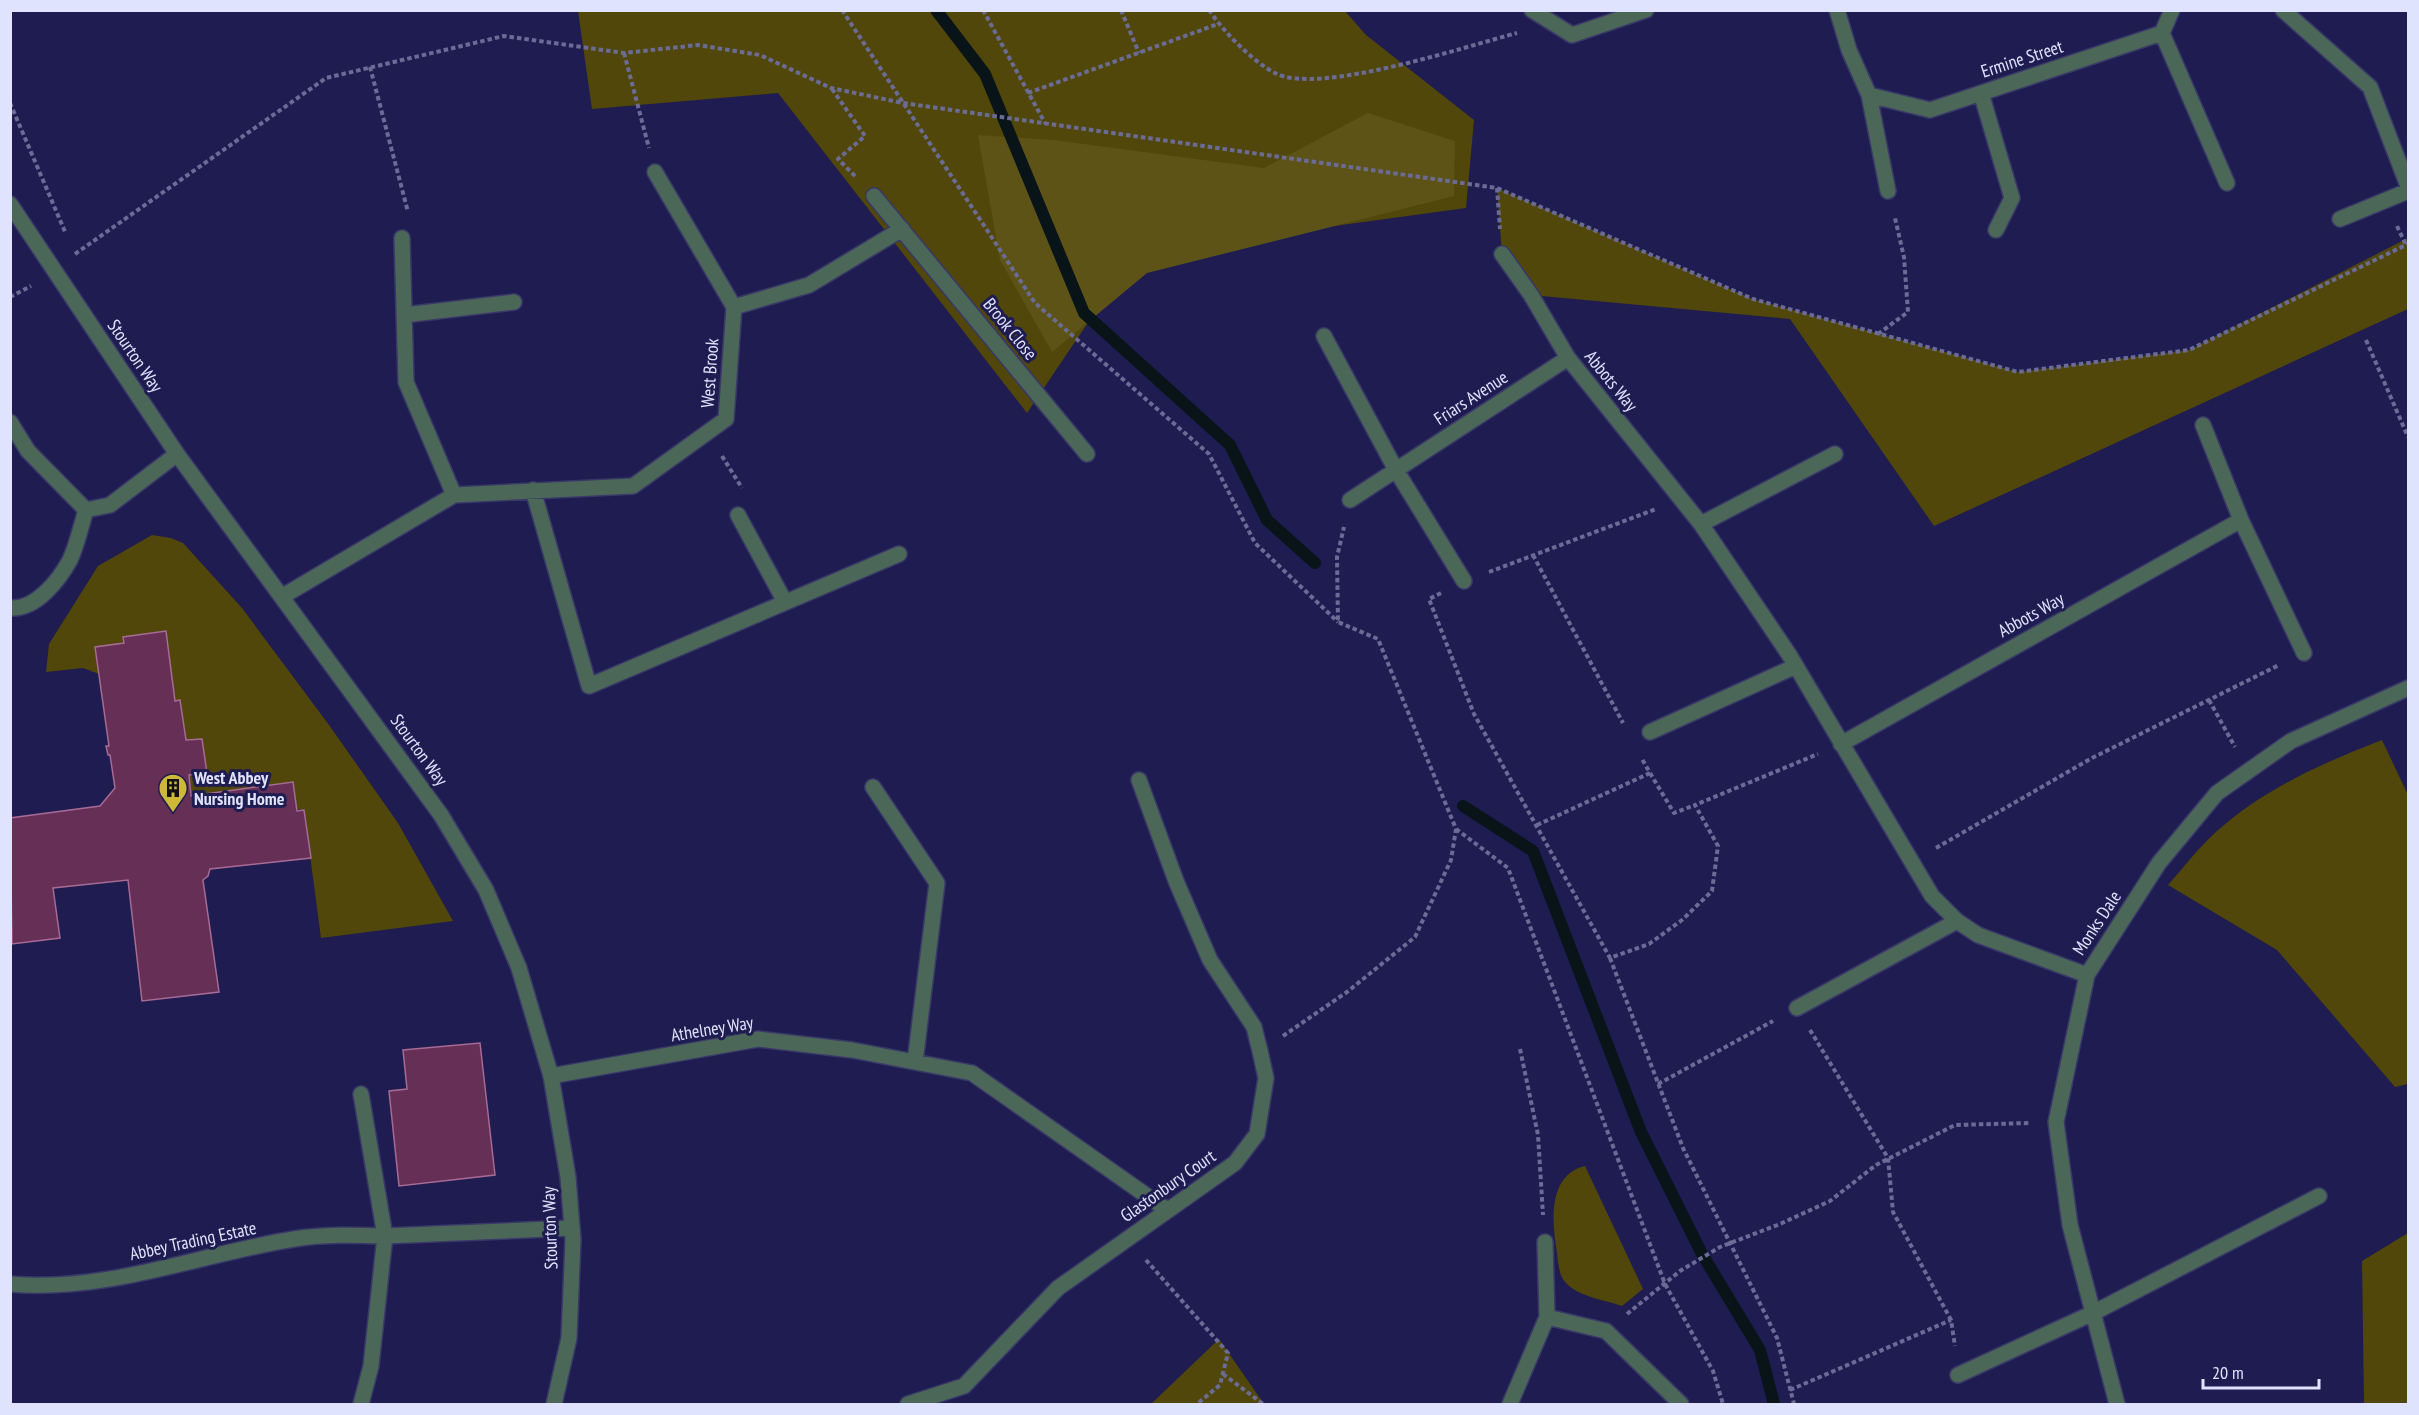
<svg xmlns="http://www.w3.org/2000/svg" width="2419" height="1415" font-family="'PT Sans Narrow',sans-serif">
  <rect width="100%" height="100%" fill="#1e1c50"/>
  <!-- green -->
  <path fill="#51470a" d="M578,11H1345L1366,35L1474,120L1466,208L1135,253L1027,413L778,93L592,109Z
    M1497,188L1753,299L2018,372L2189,350L2408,238V309L1934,526L1790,319L1531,295L1502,254Z
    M152,535L171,538L183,543L242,608L329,725L398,823L453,921L321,938L304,810L191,796L189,775L207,773L202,739L186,740L180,701H175L124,643L95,647L99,674L83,668L46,672L49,644L98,566Z
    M2382,740L2408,795V1084L2395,1087L2277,950L2168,885C2184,867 2199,847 2217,831C2265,788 2323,763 2382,740Z
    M1585,1166L1643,1289L1622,1306C1605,1300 1579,1297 1566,1283C1559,1276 1558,1263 1557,1253C1552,1223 1547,1175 1585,1166Z
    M2408,1233V1404H2364L2362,1261Z
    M1219,1339L1264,1404H1151Z"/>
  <!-- forest -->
  <path fill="#5d5317" d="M1368,113L1455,141L1454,196L1147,273L1052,352L1000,260L978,135L1054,140L1264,168Z"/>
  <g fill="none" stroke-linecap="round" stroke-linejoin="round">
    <!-- stream -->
    <path stroke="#081418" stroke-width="12" d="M936,10L985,74L1084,313L1230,445L1267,520L1315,563
      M1463,806L1533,851L1641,1132L1702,1254L1760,1350L1774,1404"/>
  </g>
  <!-- building -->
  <path fill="#652f56" stroke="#a76b94" stroke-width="1.5" d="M166,631L175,701L180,700L186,740L202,739L207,773L189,775L191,796L293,782L297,811L304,810L311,858L210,869L208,876L203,880L219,992L142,1001L128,880L53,888L60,938L12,944L10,818L100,806L115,788L110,755H108L106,746H109L95,647L124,643L123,637Z
    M480,1043L495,1175L399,1186L389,1091L407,1089L403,1050Z"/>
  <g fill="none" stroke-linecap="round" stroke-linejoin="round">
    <!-- service casing -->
    <g stroke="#393868" stroke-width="18">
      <path id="service" d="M10,422L28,451L86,510L110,505L177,454
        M10,608C36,610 59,580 70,560C77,545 81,526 86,510
        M361,1094L385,1236L572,1228
        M10,1284C107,1293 199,1254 294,1239C324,1234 355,1235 385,1236L371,1366L361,1404"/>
    </g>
    <!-- minor casing -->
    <g stroke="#393868" stroke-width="18">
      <path id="minor" d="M1532,10L1572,35L1646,10
        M1837,10L1849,50L1869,95
        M2283,10L2370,87L2408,186
        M2162,33L2227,183
        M1981,93L2012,198L1996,230
        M1888,191L1869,95L1930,110L2162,33L2172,10
        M874,196L1087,454
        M2340,219L2408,191
        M402,238L406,382L454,495
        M1502,254L1531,295L1568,358L1701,524L1790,656L1932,896L1957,921L1978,935L2087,975
        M734,307L809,285L902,229
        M404,315L514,302
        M1324,336L1396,470L1464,581
        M2203,425L2241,520L2304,653
        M533,490L589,686L899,554
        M1350,500L1568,358
        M738,515L785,602
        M1701,524L1835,454
        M283,596L454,495L633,486L726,419L734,307L655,172
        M1650,732L1796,666
        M1841,744L2241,520
        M873,787L937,883L915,1062
        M1797,1008L1957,921
        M551,1076L758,1039L852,1050L972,1073L1167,1210
        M1545,1242L1547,1317
        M1958,1375L2093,1313L2319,1196
        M908,1404L964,1386L1058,1288L1235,1163L1257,1134L1266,1078L1260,1051L1254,1027L1210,960L1176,881L1139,780
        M1510,1404L1547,1317L1606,1331L1681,1404
        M2117,1404L2070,1225L2056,1122L2087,975L2159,863L2217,793L2291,741L2408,688"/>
    </g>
    <!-- tertiary casing -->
    <g stroke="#393868" stroke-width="18">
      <path id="tertiary" d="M10,204L177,454L441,815L486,890L519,968L551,1076L568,1177L573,1240L569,1338L554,1404"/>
    </g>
    <!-- path -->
    <path stroke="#6b6c96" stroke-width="4" stroke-dasharray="4.5 3" stroke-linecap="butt" d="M842,10L1035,303L1209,454L1255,543L1338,622
      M983,10L1045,123
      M1121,10L1139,53
      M1209,10C1223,31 1253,62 1275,73C1317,96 1467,46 1517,33
      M624,53L649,148
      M370,67L408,212
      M832,89L865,136L838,159L856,177
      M1028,93L1218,24
      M10,103L66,234
      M1497,188L1500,229
      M2397,226L2406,245
      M75,254L326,78L504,36L624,53L698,45L760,55L831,88L903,103L1497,188L1753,299L2018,372L2189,350L2408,244
      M10,297L31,286
      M1878,334L1908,312L1904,257L1895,218
      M2366,340L2408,437
      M722,456L742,488
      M1533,555L1623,723
      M1489,572L1656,509
      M1441,593L1429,599L1474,714L1610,958L1649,944L1682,920L1712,891L1718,846L1695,805L1818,754
      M2209,700L2235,747
      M1650,773L1674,813L1695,805
      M1537,825L1650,773L1642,759
      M1456,829L1508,868L1665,1284L1713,1371L1723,1404
      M1936,848L2092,758L2279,665
      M1610,958L1683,1148L1777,1338L1794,1404
      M1810,1030L1888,1158L1893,1212L1951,1320L1955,1346
      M1283,1036L1347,992L1415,937L1451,860L1456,829L1378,639L1338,622L1337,557L1344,527
      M1520,1049L1538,1135L1543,1215
      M1658,1084L1773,1021
      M1146,1260L1228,1353L1220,1385L1197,1404
      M1627,1314L1680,1271L1720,1247L1780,1224L1830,1201L1876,1165L1955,1125L2029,1123
      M1223,1374L1263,1404
      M1790,1390L1951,1320"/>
    <!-- service -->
    <use href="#service" stroke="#4b6758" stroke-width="15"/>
    <!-- minor -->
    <use href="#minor" stroke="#4b6758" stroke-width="15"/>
    <!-- tertiary -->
    <use href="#tertiary" stroke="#4b6758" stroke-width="15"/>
  </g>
  <!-- icons -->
  <defs>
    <g id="building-pin" transform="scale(1.5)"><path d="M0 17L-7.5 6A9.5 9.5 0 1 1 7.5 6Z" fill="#ceb837" stroke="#1e1c50"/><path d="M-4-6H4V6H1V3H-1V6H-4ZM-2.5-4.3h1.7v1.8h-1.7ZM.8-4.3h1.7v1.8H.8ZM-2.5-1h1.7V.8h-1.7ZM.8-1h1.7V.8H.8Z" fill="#111"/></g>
  </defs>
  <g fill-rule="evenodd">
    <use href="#building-pin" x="173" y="788"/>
  </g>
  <g text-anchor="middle" stroke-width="6" stroke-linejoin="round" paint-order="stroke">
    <!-- street labels -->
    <g font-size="18" fill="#dfe3fe" stroke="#1e1c50">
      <text transform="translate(2022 59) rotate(-18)" y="6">Ermine Street</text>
      <text transform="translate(1010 329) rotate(51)" y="6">Brook Close</text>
      <text transform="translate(135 356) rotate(56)" y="6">Stourton Way</text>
      <text transform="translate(710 373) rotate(-86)" y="6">West Brook</text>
      <text transform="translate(1611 381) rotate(51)" y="6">Abbots Way</text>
      <text transform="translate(1471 398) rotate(-33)" y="6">Friars Avenue</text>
      <text transform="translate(2031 615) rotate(-29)" y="6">Abbots Way</text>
      <text transform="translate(419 750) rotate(54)" y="6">Stourton Way</text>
      <text transform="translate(2097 923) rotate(-57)" y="6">Monks Dale</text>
      <text transform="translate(712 1029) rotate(-9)" y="6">Athelney Way</text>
      <text transform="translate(1168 1186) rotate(-35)" y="6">Glastonbury Court</text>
      <text transform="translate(550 1228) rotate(-92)" y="6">Stourton Way</text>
      <text transform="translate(193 1241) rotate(-12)" y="6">Abbey Trading Estate</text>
    </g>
    <!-- poi labels -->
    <g font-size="18" font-weight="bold" fill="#dfe3fe" stroke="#1e1c50" text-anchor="start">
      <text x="194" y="784">West Abbey<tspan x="194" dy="21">Nursing Home</tspan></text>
    </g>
  </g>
  <!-- border -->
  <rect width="2419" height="1415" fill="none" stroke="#dfe3fe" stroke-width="24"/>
  <!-- scale -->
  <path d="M2203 1379v9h116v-9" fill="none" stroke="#dfe3fe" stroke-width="3"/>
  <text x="2212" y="1379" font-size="18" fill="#dfe3fe" stroke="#1e1c50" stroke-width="4.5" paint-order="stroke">20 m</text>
</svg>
